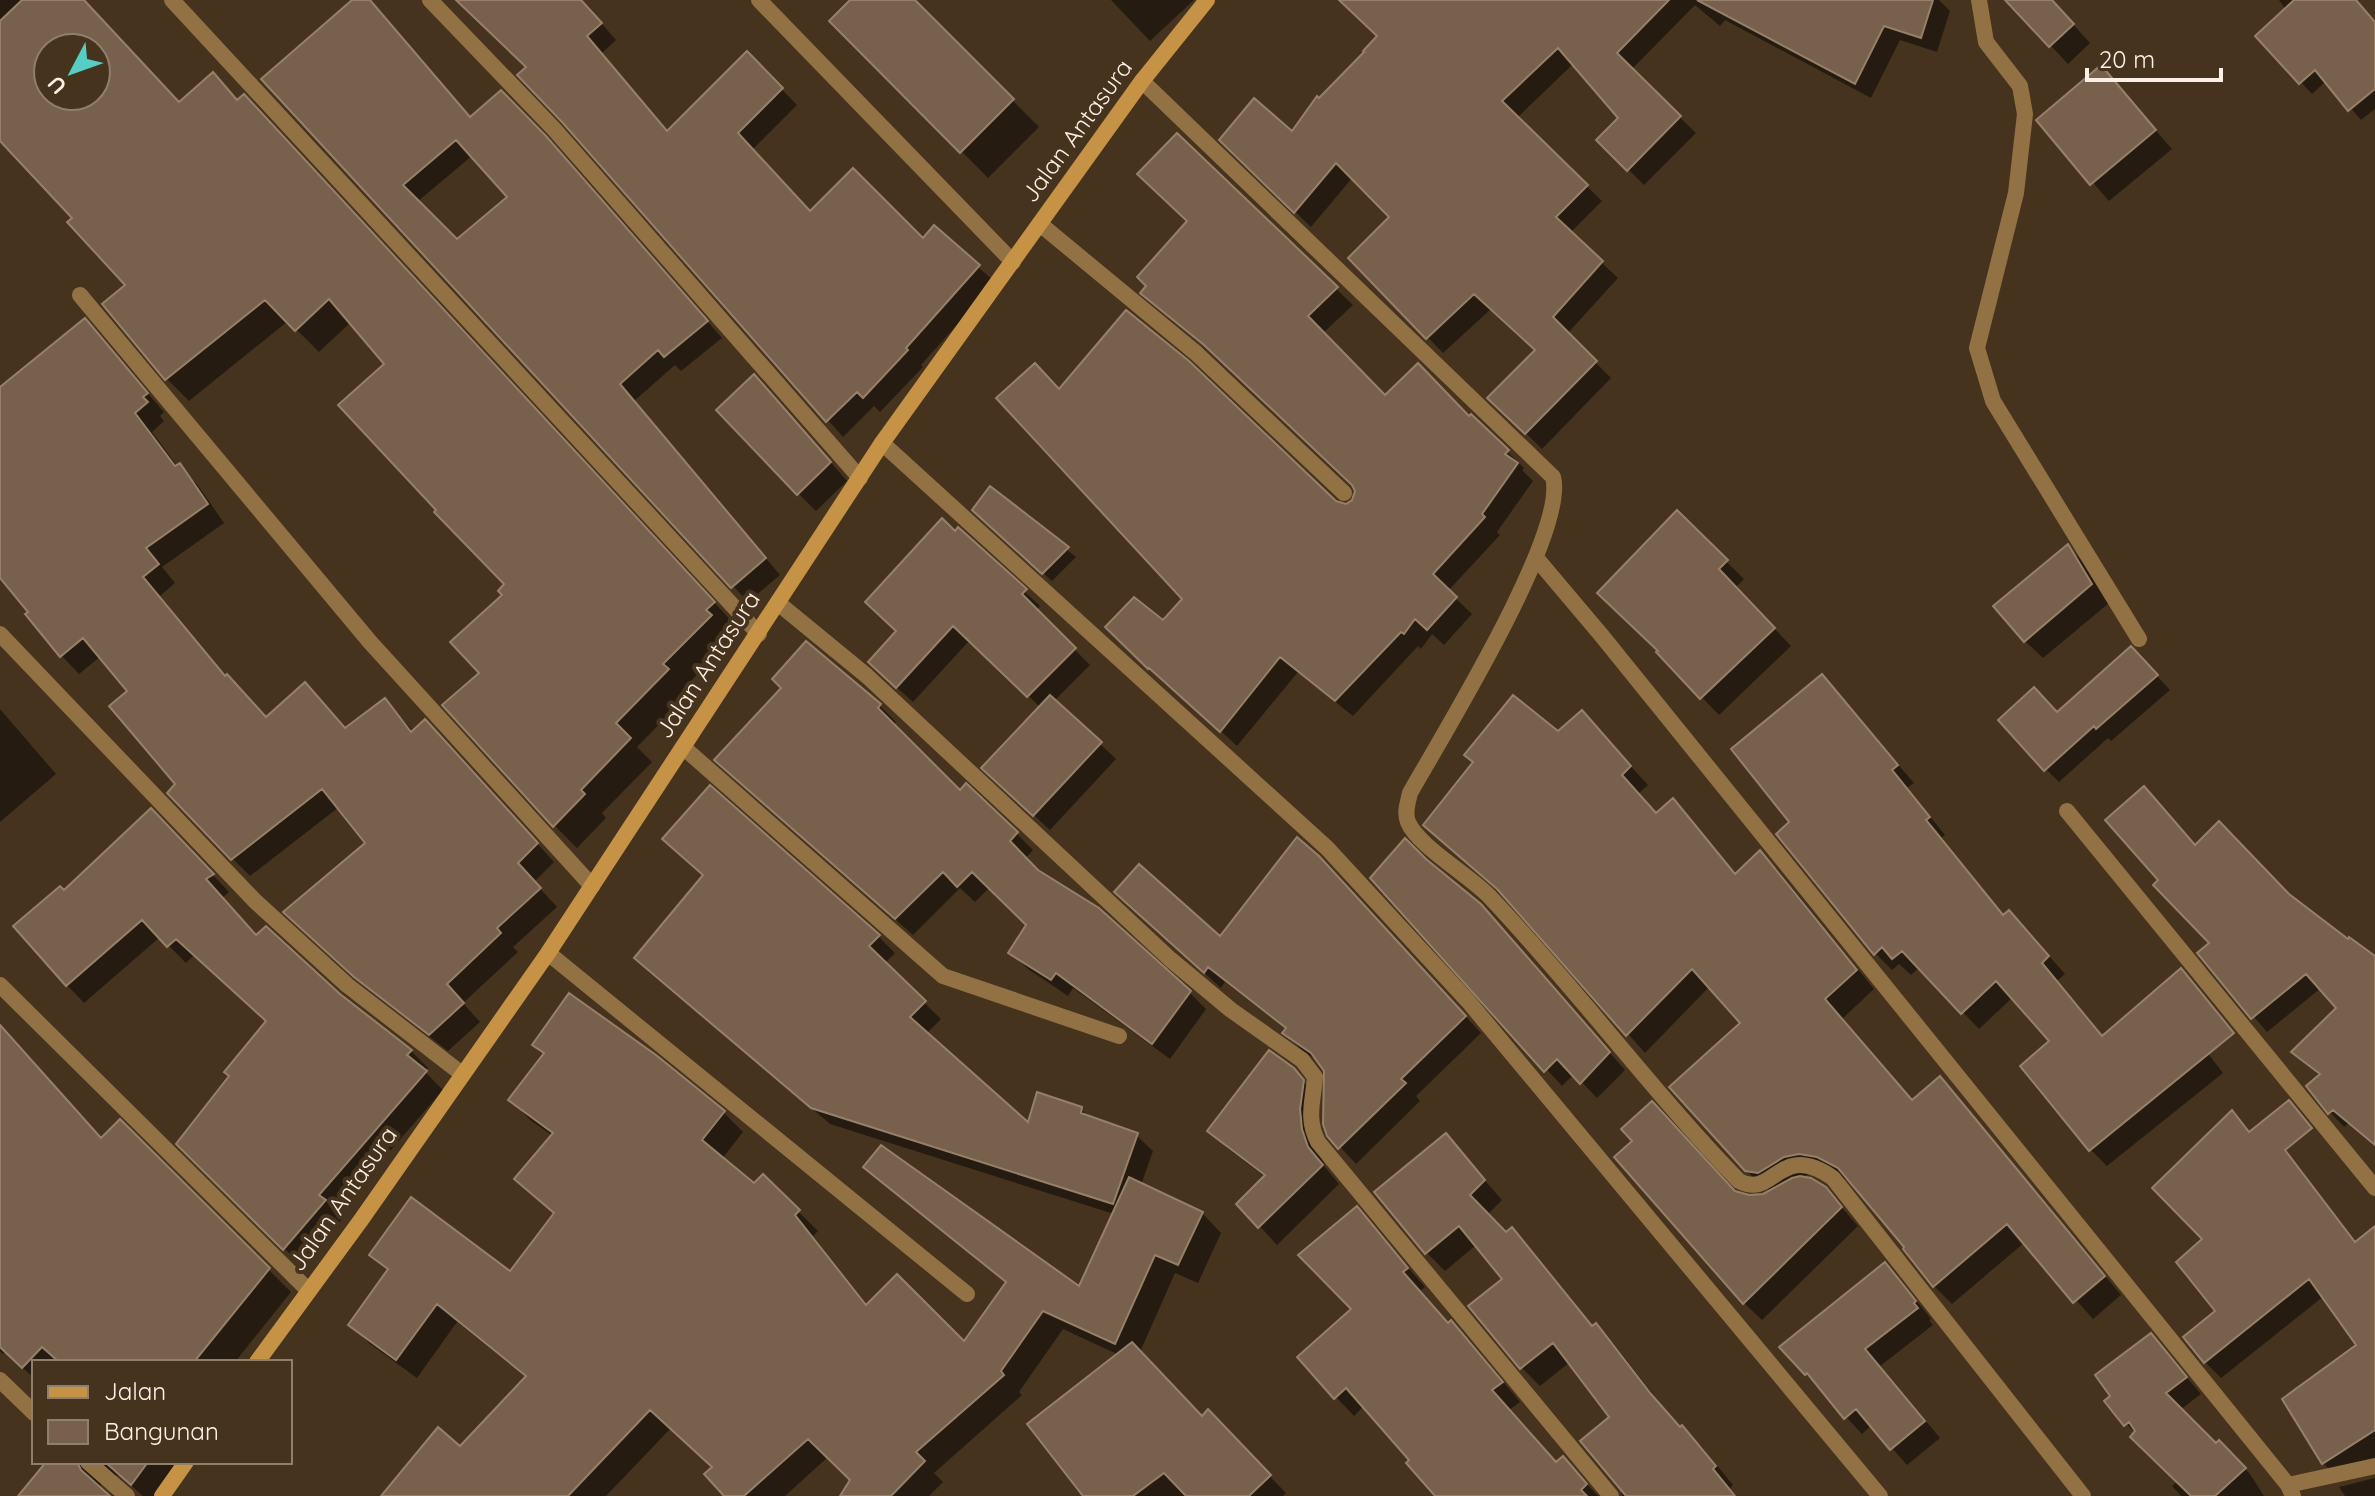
<svg xmlns="http://www.w3.org/2000/svg" width="2375" height="1496" font-family="Quicksand,sans-serif">
  <rect width="100%" height="100%" fill="#46331e"/>
  <!-- shadow -->
  <path fill="#0007" fill-rule="evenodd" d="M0,0H83L180,104L213,75L239,101L266,119L736,626L727,633L733,639L684,688L690,693L637,747L652,762L602,813L606,818L577,848L554,825L482,673L507,584L387,365L351,322L319,352L288,321L189,401L166,378L128,286L75,218L0,138ZM48,48H96V96H48Z
    M355,0H369L471,119L561,155L722,338L681,371L675,365L634,401L780,575L748,602L263,80ZM473,155L510,197L457,242L417,202Z
    M497,0H581L616,40L602,53L668,132L747,54L797,105L752,150L811,214L923,241L934,228L995,282L921,365L923,367L880,412L874,406L843,437L564,120L529,68Z
    M853,0H912L1039,127L988,178L832,21Z
    M1111,0H1194L1150,41Z
    M1340,0H1939L1950,11L1937,52L1900,40L1871,98L1725,20L1720,26L1695,5L1631,70L1696,133L1644,185L1599,140L1621,118L1574,63L1517,118L1602,201L1570,233L1618,278L1567,334L1611,378L1542,449L1490,398L1537,351L1491,309L1443,353L1350,258L1392,217L1353,177L1311,227L1221,139L1293,134L1379,36Z
    M2008,0H2051L2090,43L2068,64Z
    M2279,0H2353L2375,23V109L2361,120L2327,80L2312,94L2258,36L2286,10Z
    M2101,68L2172,149L2109,201L2039,120Z
    M1178,136L1353,305L1323,333L1385,397L1469,418L1471,416L1524,468L1522,470L1533,481L1497,532L1500,535L1448,591L1472,614L1444,645L1432,634L1421,649L1418,646L1353,716L1298,672L1237,746L1167,682L1165,684L1108,627L1164,622L1185,599L1060,391L1335,503L1347,506L1354,501L1357,490L1222,361L1143,293L1189,222Z
    M85,321L164,412L160,416L164,421L152,432L178,467L197,484L224,523L162,567L175,583L160,596L226,677L267,718L346,730L385,700L414,732L443,740L554,862L534,882L557,907L513,947L518,952L463,1003L480,1022L448,1051L375,994L304,930L368,843L339,807L250,876L232,858L178,784L130,691L101,656L79,674L62,656L0,574V387Z
    M772,394L847,481L816,511L798,493Z
    M991,489L1076,557L1052,581L983,518Z
    M1677,513L1744,579L1735,588L1791,646L1719,715L1658,652Z
    M958,530L1040,606L1036,611L1090,665L1054,701L1116,759L1050,830L999,783L1041,708L970,640L913,702L886,678L898,632Z
    M2067,546L2085,564L2109,603L2043,658L2025,641Z
    M807,643L880,706L896,722L893,726L960,793L966,786L1017,834L1033,850L1025,859L1037,871L1189,992L1206,1009L1170,1059L1073,988L1068,996L1028,969L1011,953L1029,925L990,887L975,902L960,888L913,935L733,776Z
    M2144,662L2170,690L2111,741L2108,738L2059,782L2046,769L2057,714Z
    M1822,676L1914,783L1907,788L1945,835L1941,838L2005,917L2026,930L2065,974L2057,981L2104,1037L2181,970L2237,1036L2229,1029L2206,1051L2223,1073L2107,1166L2090,1149L2051,1042L2013,997L1979,1029L1920,967L1911,975L1899,964L1892,970L1875,953L1792,822Z
    M0,709L56,774L0,822Z
    M1582,713L1648,785L1638,794L1657,814L1672,801L1737,875L1760,852L1778,870L1874,989L1842,1019L1914,1101L1940,1079L1958,1097L2121,1295L2093,1319L2025,1242L1952,1304L1934,1286L1905,1249L1907,1248L1853,1183L1837,1175L1818,1172L1797,1178L1825,1188L1858,1226L1762,1320L1744,1303L1617,1157L1748,1197L1763,1196L1775,1190L1765,1189L1746,1170L1743,1023L1710,986L1645,1053L1508,898L1425,825L1558,734Z
    M168,828L229,892L222,898L257,936L411,1051L428,1068L425,1072L443,1090L336,1213L342,1219L302,1266L179,1144L231,1076L268,1022L194,955L186,963L160,937L84,1003L67,985L64,892Z
    M2196,847L2290,897L2375,959V1145L2349,1123L2344,1127L2330,1112L2320,1076L2293,1052L2339,1008L2321,988L2267,1032L2200,953L2212,943Z
    M1336,875L1481,1033L1416,1096L1420,1101L1356,1164L1329,1135L1328,1078L1319,1062L1301,1049L1285,1033L1287,1030L1225,982L1221,988L1133,908L1220,939Z
    M1372,878L1483,909L1625,1070L1597,1098L1574,1074L1562,1086Z
    M878,936L895,953L884,964L941,1019L926,1034L1029,1125L1081,1109L1092,1119L1136,1135L1153,1151L1141,1185L1202,1213L1221,1233L1198,1283L1175,1273L1140,1352L1202,1418L1208,1412L1286,1493L1283,1496H1085L1119,1355L1063,1329L1019,1392L1022,1395L934,1473L943,1482L929,1496H842L853,1480L828,1457L785,1496H726L714,1467L671,1428L606,1496H384L460,1448L527,1378L457,1322L417,1378L370,1344L350,1324L389,1271L372,1254L511,1273L555,1215L517,1179L553,1136L530,1120L511,1100L545,1055L535,1044L654,1056L724,1113L743,1132L722,1159L754,1186L763,1177L818,1231L813,1236L868,1306L965,1344L1007,1284L886,1186L866,1167L1080,1289L1114,1214L830,1124L637,958Z
    M0,1025L102,1139L120,1122L291,1292L235,1362H34V1378L5,1352L3,1354L0,1351Z
    M1293,1070L1320,1100L1317,1128L1318,1148L1325,1167L1339,1184L1277,1245L1239,1204L1265,1177L1227,1148L1210,1131Z
    M2232,1113L2356,1244L2375,1241V1474L2341,1481L2325,1465L2284,1400L2359,1346L2324,1296L2221,1378L2205,1362L2217,1311L2205,1240Z
    M1446,1136L1502,1200L1487,1215L1506,1235L1512,1230L1530,1248L1594,1327L1596,1325L1614,1344L1669,1415L1701,1446L1733,1485L1730,1488L1736,1496H1622L1612,1417L1570,1362L1540,1386L1521,1367L1505,1279L1476,1245L1445,1271L1426,1252Z
    M1357,1209L1425,1287L1420,1291L1450,1324L1451,1323L1470,1341L1520,1402L1509,1410L1557,1463L1563,1458L1598,1496H1438L1412,1460L1364,1406L1354,1416L1336,1397L1354,1309Z
    M1885,1265L1901,1281L1931,1319L1929,1320L1933,1325L1880,1366L1940,1438L1907,1465L1872,1425L1862,1434L1782,1348Z
    M2151,1336L2201,1394L2180,1410L2216,1446L2219,1442L2250,1474L2264,1496H2181L2172,1486L2178,1481L2107,1402Z
    M48,1462H188L159,1496H143L120,1476L109,1474L102,1478L100,1489L107,1496H20Z
    M2375,1478V1496H2345L2339,1487Z"/>
  <!-- building -->
  <path fill="#77614c" stroke="#968069" stroke-width="2" fill-rule="evenodd" d="M22,0H84L179,102L213,72L237,100L244,94L715,602L706,610L712,615L663,664L669,669L616,723L631,738L581,790L585,794L553,827L442,705L479,673L450,642L502,595L498,591L504,584L434,512L436,510L338,405L384,364L329,299L295,331L265,300L165,380L102,304L125,285L67,222L72,218L0,141V21ZM48,48H96V96H48Z
    M352,0H370L470,117L501,90L546,136L708,321L664,357L658,350L620,384L766,558L731,588L261,79ZM456,140L507,197L457,239L403,185Z
    M456,0H581L602,23L587,36L667,131L747,51L783,88L738,133L810,211L853,168L923,238L934,225L980,265L906,348L908,350L863,398L857,392L826,422L562,122L517,75L526,67Z
    M850,0H915L1014,99L960,153L829,21Z
    M1339,0H1669L1617,53L1681,116L1627,171L1596,140L1618,118L1558,48L1502,101L1588,185L1556,217L1603,261L1553,317L1597,361L1525,434L1487,398L1535,350L1474,294L1426,339L1348,258L1389,217L1336,163L1294,213L1219,140L1254,98L1292,131L1317,96L1319,98L1364,52L1363,51L1377,36Z
    M1697,0H1933L1921,38L1884,26L1855,84Z
    M2005,0H2052L2074,24L2049,47Z
    M2294,0H2356L2375,22V89L2348,111L2315,70L2299,84L2255,36Z
    M2101,65L2156,130L2090,185L2036,120Z
    M1177,133L1338,287L1308,316L1385,395L1418,363L1469,416L1471,414L1509,450L1505,454L1518,463L1482,514L1485,517L1433,574L1457,597L1427,630L1415,619L1404,634L1401,632L1335,701L1280,657L1220,732L1149,668L1148,669L1105,627L1134,597L1163,620L1182,599L996,398L1035,363L1059,389L1126,310L1189,361L1336,501L1346,504L1352,500L1355,491L1352,485L1204,345L1140,293L1146,286L1137,277L1187,221L1137,174Z
    M85,318L148,393L143,397L148,402L135,413L175,466L180,463L208,504L146,548L159,564L143,577L225,676L227,674L266,717L305,682L345,728L385,698L411,732L425,719L538,843L518,863L541,888L497,928L501,933L447,984L464,1003L429,1035L354,977L283,912L365,843L322,789L231,860L167,793L175,784L109,706L127,691L83,638L60,657L25,614L28,612L0,578V387Z
    M754,374L831,462L797,495L716,410Z
    M990,486L1069,547L1042,574L972,510Z
    M1677,510L1728,560L1719,569L1775,628L1700,699L1656,652L1658,651L1597,593Z
    M942,518L955,531L958,527L1027,589L1022,594L1076,648L1027,697L953,626L896,688L868,662L896,631L865,602Z
    M2068,544L2092,584L2024,642L1993,606Z
    M806,641L881,704L878,708L960,790L966,783L1018,832L1010,841L1038,870L1099,908L1191,991L1152,1044L1056,973L1051,980L1008,953L1026,925L972,872L957,887L943,872L895,919L714,760L781,688L772,679Z
    M2131,646L2158,675L2096,729L2094,726L2044,771L1998,720L2034,687L2057,712Z
    M1822,674L1898,765L1892,770L1930,817L1926,820L2003,915L2009,910L2049,956L2042,963L2102,1036L2181,968L2234,1033L2089,1151L2020,1066L2049,1041L1996,981L1961,1014L1902,951L1892,959L1882,947L1874,955L1776,834L1789,822L1731,749Z
    M1050,695L1102,742L1033,816L981,768Z
    M1513,695L1558,731L1582,710L1631,766L1622,775L1656,813L1673,798L1735,874L1760,850L1857,970L1825,999L1912,1100L1940,1076L2105,1276L2073,1303L2007,1224L1933,1287L1903,1249L1904,1247L1838,1168L1817,1157L1799,1154L1784,1157L1758,1173L1745,1171L1669,1087L1740,1023L1692,969L1626,1036L1497,889L1423,825L1473,762L1464,755Z
    M710,785L880,935L869,946L926,1001L910,1017L1028,1122L1037,1092L1082,1107L1081,1113L1138,1133L1113,1204L811,1108L634,958L703,875L662,839Z
    M2144,786L2195,845L2219,821L2289,894L2348,939L2349,937L2375,956V1145L2333,1110L2328,1114L2306,1086L2320,1074L2291,1052L2336,1008L2306,974L2251,1019L2197,953L2209,943L2153,885L2158,880L2105,820Z
    M151,808L214,874L206,879L256,935L266,926L340,994L412,1050L407,1055L427,1071L319,1195L326,1200L283,1250L176,1144L229,1076L224,1072L266,1021L176,939L167,947L142,920L66,986L13,926L60,886L64,890Z
    M1297,837L1319,856L1466,1016L1401,1079L1406,1083L1338,1149L1327,1136L1323,1124L1324,1071L1311,1053L1282,1033L1286,1028L1208,967L1204,973L1114,892L1139,864L1220,936Z
    M1405,838L1426,859L1481,904L1610,1052L1580,1084L1557,1059L1544,1072L1370,878Z
    M569,993L656,1055L725,1111L702,1140L754,1183L763,1174L800,1210L795,1215L866,1305L897,1274L964,1341L1006,1282L863,1167L881,1145L1079,1286L1129,1177L1203,1212L1178,1265L1155,1255L1115,1344L1043,1311L1001,1371L1004,1375L916,1452L925,1461L891,1496H840L850,1480L808,1439L744,1496H724L704,1474L712,1467L650,1410L568,1496H381L438,1427L460,1446L526,1376L437,1304L396,1360L348,1325L388,1269L369,1255L411,1197L510,1271L554,1213L514,1179L553,1133L508,1100L544,1053L532,1045Z
    M0,1025L101,1138L120,1119L270,1268L194,1362H59L42,1347L22,1368L0,1347Z
    M1269,1050L1294,1068L1304,1080L1300,1109L1302,1129L1308,1147L1323,1165L1258,1228L1236,1204L1265,1175L1207,1131Z
    M2289,1100L2312,1128L2285,1150L2355,1242L2375,1226V1430L2322,1464L2282,1399L2356,1345L2309,1279L2204,1363L2183,1337L2215,1311L2176,1262L2202,1239L2152,1188L2232,1110L2249,1132Z
    M1652,1101L1735,1191L1749,1195L1763,1194L1792,1178L1800,1176L1811,1178L1826,1187L1842,1207L1743,1304L1614,1157L1632,1141L1621,1129Z
    M1446,1133L1485,1180L1470,1195L1506,1232L1512,1227L1592,1326L1596,1323L1651,1394L1680,1427L1682,1425L1716,1466L1713,1469L1735,1496H1626L1580,1441L1609,1417L1553,1343L1520,1369L1468,1306L1502,1279L1459,1226L1425,1254L1374,1192Z
    M1357,1206L1408,1268L1403,1272L1448,1323L1451,1320L1503,1382L1492,1390L1556,1462L1563,1456L1587,1484L1581,1490L1587,1496H1435L1406,1463L1409,1460L1346,1388L1334,1399L1297,1357L1351,1309L1298,1255Z
    M1885,1262L1916,1301L1914,1303L1918,1308L1865,1349L1925,1421L1890,1450L1856,1409L1844,1419L1807,1373L1805,1375L1779,1347Z
    M2151,1333L2187,1377L2166,1393L2216,1443L2219,1440L2246,1468L2215,1496H2191L2130,1437L2135,1431L2129,1422L2124,1426L2104,1401L2110,1396L2095,1375Z
    M1132,1342L1202,1416L1208,1409L1271,1475L1249,1496H1186L1164,1473L1133,1496H1083L1027,1424Z
    M46,1462H77L81,1470L110,1496H18Z
    M105,1462H148L131,1485Z"/>
  <g fill="none" stroke-linecap="round" stroke-linejoin="round">
    <!-- street -->
    <path stroke="#927245" stroke-width="16" d="M172,0L759,634
      M430,0L554,129L860,478
      M759,0L1013,262
      M1979,0L1986,42L2020,86L2025,114L2016,193L1977,348L1993,401L2139,639
      M1142,81L1553,477C1568,533 1442,736 1410,793C1408,802 1404,813 1408,822C1417,845 1470,876 1489,896C1576,988 1651,1090 1739,1181C1775,1200 1778,1140 1833,1178L2083,1496
      M1040,224L1196,353L1344,493
      M80,295L370,642L592,886
      M882,443L1327,848L1468,1001L1880,1496
      M1537,559L1602,636L2288,1485L2293,1496
      M778,603L867,676L1170,959L1231,1010L1302,1060L1315,1077C1313,1102 1306,1119 1318,1142L1611,1496
      M0,634L255,901L347,985L462,1074
      M683,747L943,976L1119,1036
      M2067,811L2375,1188
      M548,953L967,1294
      M0,985L308,1290
      M0,1380L34,1413
      M88,1462L127,1496
      M2288,1485L2375,1466"/>
    <!-- secondary -->
    <path stroke="#c59246" stroke-width="16" d="M257,1362L361,1220L548,953L882,443L1142,81L1207,0
      M162,1496L186,1462"/>
  </g>
  <g text-anchor="middle" stroke-width="8" stroke-linejoin="round" paint-order="stroke">
    <!-- street labels -->
    <g font-size="24" fill="#fcf0e4" stroke="#46331e">
      <text transform="translate(1077 131) rotate(-54)" y="8">Jalan Antasura</text>
      <text transform="translate(708 665) rotate(-57)" y="8">Jalan Antasura</text>
      <text transform="translate(343 1199) rotate(-55)" y="8">Jalan Antasura</text>
    </g>
  </g>
  <!-- legend -->
  <rect x="32" y="1360" width="260" height="104" fill="#46331e" stroke="#8f7f6d" stroke-width="2"/>
  <rect x="48" y="1386" width="40" height="12" fill="#c59246" stroke="#8f7f6d" stroke-width="2"/>
  <text x="104" y="1400" font-size="24" fill="#fcf0e4">Jalan</text>
  <rect x="48" y="1420" width="40" height="24" fill="#77614c" stroke="#8f7f6d" stroke-width="2"/>
  <text x="104" y="1440" font-size="24" fill="#fcf0e4">Bangunan</text>
  <!-- north arrow -->
  <g transform="translate(72 72) rotate(229)"><circle r="38" fill="#46331e" stroke="#8f7f6d" stroke-width="2"/>
  <path d="M0-6L14 30L0 20L-14 30Z" fill="#56cec4"/>
  <text y="-12" font-size="22" font-weight="bold" text-anchor="middle" fill="#fcf0e4">U</text>
  </g>
  <!-- scale -->
  <path d="M2087 68v12h134v-12" fill="none" stroke="#fcf0e4" stroke-width="4"/>
  <text x="2099" y="68" font-size="24" fill="#fcf0e4" stroke="#46331e" stroke-width="6" paint-order="stroke">20 m</text>
</svg>
